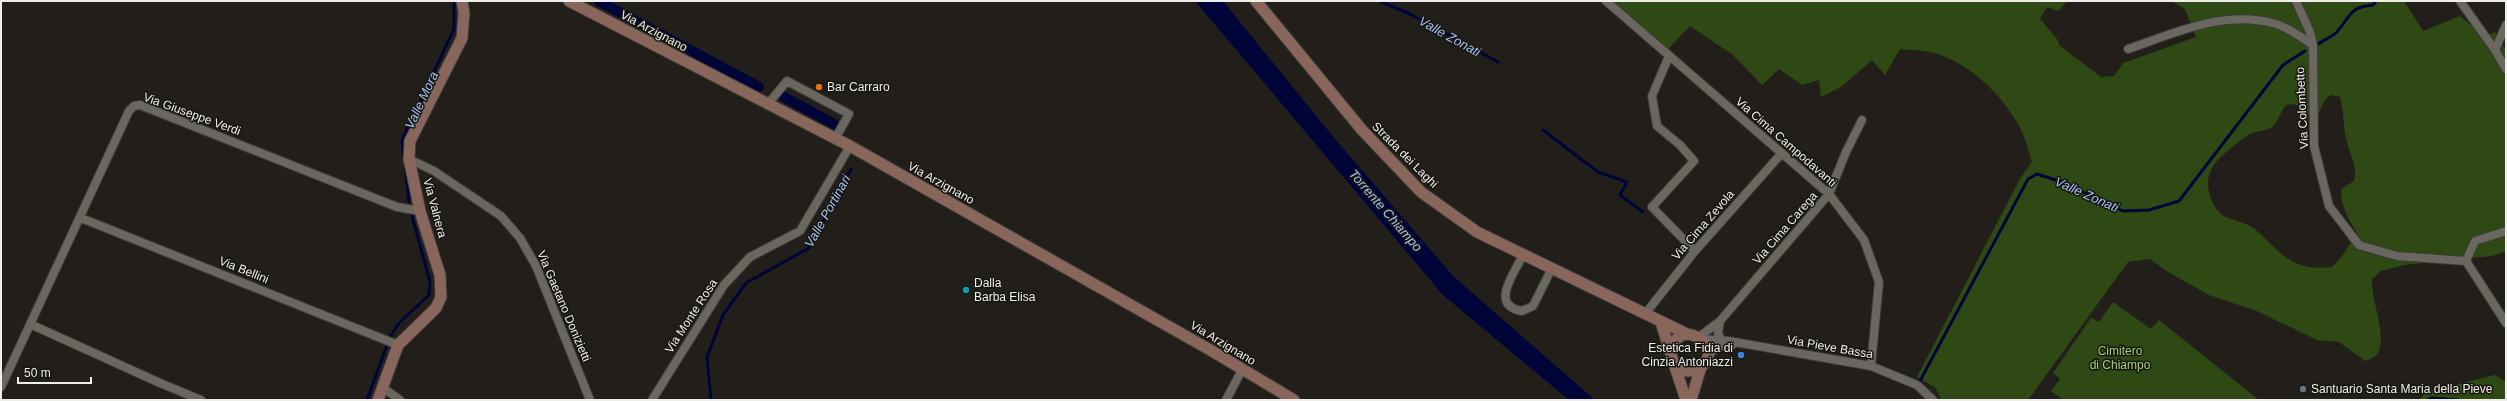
<svg xmlns="http://www.w3.org/2000/svg" width="2507" height="401" font-family="Arial,sans-serif">
  <rect width="100%" height="100%" fill="#221f1a"/>
  <!-- green -->
  <path fill="#2f4915" fill-rule="evenodd" d="M1612,1H2067L2059,11L2047,7L2040,19L2057,39L2060,46L2101,77L2114,76L2123,63L2196,37L2185,9L2171,1H2404L2423,31L2460,16L2485,37L2495,32L2506,51V251L2492,256L2404,265L2381,271L2372,279C2371,299 2386,334 2379,350C2377,357 2371,359 2365,361L2339,342L2317,340L2257,311L2209,295L2168,272L2150,259L2128,262L2028,400H1941L1936,388L1917,377L2021,177L2032,162C2028,150 2025,135 2018,124C2000,93 1969,63 1934,53C1923,50 1911,50 1900,49L1885,75L1872,60L1841,87L1821,97L1819,80L1802,85L1779,69L1762,85L1733,55L1690,26L1667,50ZM2331,95L2340,97C2344,111 2343,124 2346,138C2349,154 2358,164 2354,181L2341,189C2341,207 2348,218 2357,233L2342,256L2332,267C2293,271 2284,256 2257,231C2247,221 2228,221 2220,213C2209,202 2204,182 2212,168C2216,159 2241,139 2250,134C2257,130 2267,132 2273,126C2278,121 2281,111 2286,105L2295,104L2311,116L2318,114L2325,100Z
    M2113,302L2151,329L2159,320L2259,400H2064L2051,391L2060,379L2053,373L2091,318L2099,322Z
    M2495,375L2506,382V400H2420L2425,392Z"/>
  <!-- water -->
  <path fill="#000539" d="M1195,1H1223L1335,139L1454,277L1595,400H1569L1443,295Z"/>
  <g fill="none" stroke-linecap="round" stroke-linejoin="round">
    <!-- stream -->
    <path stroke="#000539" stroke-width="3" d="M1380,1L1410,14L1498,62
      M2315,46C2322,41 2332,37 2337,32C2351,16 2349,7 2373,5L2376,1
      M1543,130L1598,172L1627,182L1620,195L1643,212
      M404,158L402,140L454,29V1
      M405,164L409,202
      M390,337L399,323L429,295L430,282L412,216
      M1920,381L2028,179L2037,174L2062,182L2123,211L2149,210L2179,201L2283,65L2305,51
      M367,400L387,345
      M711,400L707,357L723,315L746,283L809,248L851,169
      M2428,400L2431,398L2458,400"/>
    <!-- canal -->
    <path stroke="#000539" stroke-width="10" d="M599,1L759,87
      M784,97L834,124"/>
    <!-- street casing -->
    <g stroke="#3d3b37" stroke-width="10">
      <path id="street" d="M1606,1L1829,194L1864,240L1879,282L1871,366
        M2296,1L2310,32L2313,45L2314,146L2329,206L2359,245L2397,256L2466,261
        M2460,1L2495,50
        M2506,25L2495,50L2506,69
        M2128,49C2175,33 2225,9 2276,24C2289,28 2301,37 2313,45
        M1669,56L1652,96L1657,126L1680,145L1694,161L1652,207L1695,251
        M767,105L787,81L849,114L835,139
        M409,159L434,171L501,216L520,238L536,266L590,400
        M81,218L398,345
        M1523,255C1514,274 1489,305 1522,311L1533,306L1552,268
        M2466,261L2506,323
        M2466,261L2475,241L2506,231
        M1645,314L1695,251L1782,153
        M1720,321L1718,333L1721,340
        M30,324L160,383L201,400
        M1699,337L1720,321L1829,194L1846,152L1862,120
        M1702,339L1729,341L1871,366L1917,385L1933,400
        M1708,354L1720,346L1732,345
        M1,387L129,111L134,106L140,105L397,207L420,211
        M382,387L400,400
        M652,400L724,285L750,257L800,231L850,146
        M1226,400L1242,370"/>
    </g>
    <!-- secondary casing -->
    <g stroke="#3d3b37" stroke-width="13">
      <path id="secondary" d="M569,1L850,146L1212,351L1294,400
        M1256,1L1362,130L1421,192L1477,232L1687,334
        M1661,322L1670,352
        M1673,363L1681,370C1689,372 1696,372 1702,366C1726,345 1674,313 1671,355L1686,400
        M378,400L398,345L436,308L441,297L440,275L420,211L409,159L410,141L462,38L464,13L462,1
        M1691,400L1701,367"/>
    </g>
    <!-- street -->
    <use href="#street" stroke="#6a6761" stroke-width="8"/>
    <!-- secondary -->
    <use href="#secondary" stroke="#88665b" stroke-width="11"/>
  </g>
  <!-- markers -->
  <circle fill="#e8710a" stroke="#181611" stroke-width="1.5" cx="819" cy="87" r="4"/>
  <circle fill="#0f9aa8" stroke="#181611" stroke-width="1.5" cx="966" cy="290" r="4"/>
  <circle fill="#3f7fe0" stroke="#181611" stroke-width="1.5" cx="1741" cy="355" r="4"/>
  <circle fill="#6b7280" stroke="#181611" stroke-width="1.5" cx="2303" cy="389" r="4"/>
  <g text-anchor="middle" stroke-width="3" stroke-linejoin="round" paint-order="stroke">
    <!-- street labels -->
    <g font-size="12" fill="#efeeea" stroke="#181611">
      <text transform="translate(654 31) rotate(28)" y="4">Via Arzignano</text>
      <text transform="translate(2302 108) rotate(-93)" y="4">Via Colombetto</text>
      <text transform="translate(192 114) rotate(20)" y="4">Via Giuseppe Verdi</text>
      <text transform="translate(1786 142) rotate(41)" y="4">Via Cima Campodavanti</text>
      <text transform="translate(1405 155) rotate(45)" y="4">Strada dei Laghi</text>
      <text transform="translate(941 183) rotate(29)" y="4">Via Arzignano</text>
      <text transform="translate(435 208) rotate(75)" y="4">Via Valnera</text>
      <text transform="translate(1703 225) rotate(-49)" y="4">Via Cima Zevola</text>
      <text transform="translate(1785 228) rotate(-49)" y="4">Via Cima Carega</text>
      <text transform="translate(244 270) rotate(22)" y="4">Via Bellini</text>
      <text transform="translate(564 306) rotate(67)" y="4">Via Gaetano Donizietti</text>
      <text transform="translate(691 316) rotate(-57)" y="4">Via Monte Rosa</text>
      <text transform="translate(1223 343) rotate(31)" y="4">Via Arzignano</text>
      <text transform="translate(1830 347) rotate(10)" y="4">Via Pieve Bassa</text>
    </g>
    <!-- poi labels -->
    <g font-size="12" fill="#efeeea" stroke="#181611" text-anchor="start">
      <text x="827" y="91">Bar Carraro</text>
      <text x="974" y="287">Dalla<tspan x="974" dy="14">Barba Elisa</tspan></text>
      <text x="1733" y="352" text-anchor="end">Estetica Fidia di<tspan x="1733" dy="14">Cinzia Antoniazzi</tspan></text>
      <text x="2311" y="393">Santuario Santa Maria della Pieve</text>
    </g>
    <!-- park labels -->
    <g font-size="12" fill="#a1d278" stroke="#181611">
      <text x="2120" y="355">Cimitero<tspan x="2120" dy="14">di Chiampo</tspan></text>
    </g>
    <!-- water labels -->
    <g font-size="13" font-style="italic" fill="#a5c1f3" stroke="#181611">
      <text transform="translate(1450 36) rotate(29)" y="5">Valle Zonati</text>
      <text transform="translate(421 100) rotate(-65)" y="5">Valle Mora</text>
      <text transform="translate(2087 194) rotate(24)" y="5">Valle Zonati</text>
      <text transform="translate(1386 210) rotate(49)" y="5">Torrente Chiampo</text>
      <text transform="translate(827 211) rotate(-61)" y="5">Valle Portinari</text>
    </g>
  </g>
  <!-- border -->
  <rect width="2507" height="401" fill="none" stroke="#efeeea" stroke-width="4"/>
  <!-- scale -->
  <path d="M18 377v6h73v-6" fill="none" stroke="#efeeea" stroke-width="2"/>
  <text x="24" y="377" font-size="12" fill="#efeeea" stroke="#181611" stroke-width="3" paint-order="stroke">50 m</text>
</svg>
